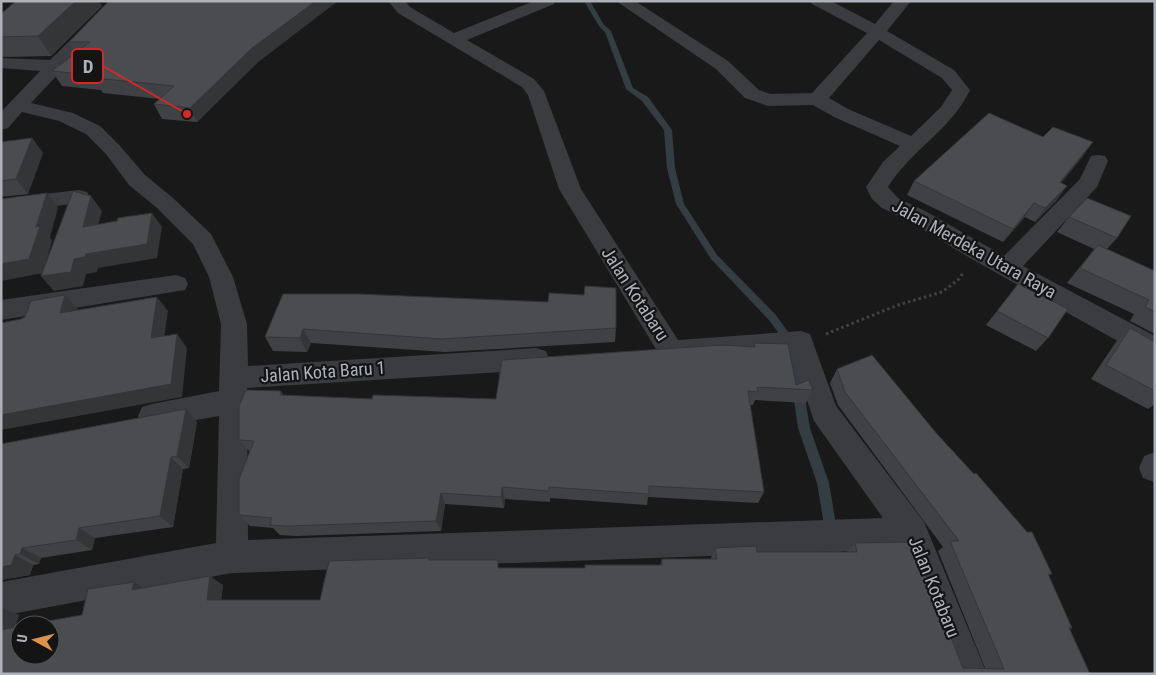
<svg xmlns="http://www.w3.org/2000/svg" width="1156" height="675" font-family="'Roboto Condensed',sans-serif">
  <rect width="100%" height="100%" fill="#19191a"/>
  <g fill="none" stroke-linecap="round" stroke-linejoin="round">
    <!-- stream -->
    <path fill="#343e42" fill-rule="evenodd" d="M584,1H590L604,25L611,31L633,88L648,97L672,130L675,168L684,204L717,255L775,314L791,336L797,351L810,428L829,483L843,566L841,570L837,572L833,570L831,566L817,483L798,428L787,351L782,338L769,320L711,259L676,204L667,168L664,130L642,101L626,89L605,32L599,26Z"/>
    <!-- path -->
    <path stroke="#404346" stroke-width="3" stroke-dasharray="2.5 3" stroke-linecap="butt" d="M826,334L898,305L942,292L959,279L963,273"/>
    <!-- minor -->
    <path fill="#3a3c3f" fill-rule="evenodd" d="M110,1H127L31,103L73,113L100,126L120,146L145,175L173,198L211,234L233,277L247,324L248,366L536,348L546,351L549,359L546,367L536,370L247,388L248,540L883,518L814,421L791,352L671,362L662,359L559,189L528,95L522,87L398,13L388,1H405L410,7L454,33L534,1H556L554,4L467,40L534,79L544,91L581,189L678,340L801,331L810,334L836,406L924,522L987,674H951L903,549L232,573L1,616V582L216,543L219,416L152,428L142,425L138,416L142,407L152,404L219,391L221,324L209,277L193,244L157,208L129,185L106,154L86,134L59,121L22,112L8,128L1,130V112L40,71L1,68V58L50,60Z
      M616,1H635L728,61L759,90L770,94L812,93L867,33L812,4L810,1H831L875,24L894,1H911L887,31L954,70L970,90C951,130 911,150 888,187L898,198L927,212L1004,256L1080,179L1091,156L1098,155L1105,156L1108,161L1097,187L1023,266L1155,336V360L1146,357L970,258L911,222L882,208L872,199L866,187L883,162L900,146L834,117L813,105L768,106L745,98L716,69ZM879,40L942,78L952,90L941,107L911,136L848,109L829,98Z
      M79,190L87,192L90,197L87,202L1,213V199Z
      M176,275L185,278L188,284L185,290L1,320V300Z
      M1155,452V482H1154L1143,478L1139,468L1144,456Z"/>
  </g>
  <!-- wall -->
  <path fill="#404144" d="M16,1H99L102,6L51,56L1,57V14Z
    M109,1L257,63L197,122L162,119L154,104L160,99L103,93L101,90L62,86L52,71L76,53L69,42Z
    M32,138L43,153L28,194L1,197V142Z
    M1083,156L1061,183L1057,200L1035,222L1025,217L1003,242L907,195L914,181Z
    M1069,217L1117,238L1107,249L1155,271V334L1130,321L1134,314L1067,283L1094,249L1057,232Z
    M283,294L616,328L615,342L445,352L311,343L307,352L273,351L265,337Z
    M997,311L1048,338L1036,351L986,325Z
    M1130,328L1155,342V404L1148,409L1091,379L1116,342Z
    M754,343L796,385L813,390L806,403L755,400L753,405H750L764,492L758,503L648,497L647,505L550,498V502L505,499L504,508L445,504L441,531L296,536L280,535L273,528L250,526L239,515L250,452L239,440L281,391L283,395L372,399H496L753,347Z
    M837,369L1052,574L1048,576L1072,628L1070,629L1090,674H1V607L19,615L15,627L82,615L134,582L143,588L223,585L221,600H320L429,558L430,560L501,568H585L660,565L662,559H711V558L715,548L757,552H847L855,543L963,668H985L938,551L943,547L838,405L830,383Z
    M197,422L189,468L183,469L173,527L95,538L92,550L41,558L39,564L33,565L30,575L1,580V444Z"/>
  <!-- shaded-wall -->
  <path fill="#343537" d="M76,1H99L102,6L51,56L38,36Z
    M316,1H338L257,63L197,122L190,108L251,49Z
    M32,138L43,153L28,194L16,179Z
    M1093,142L1083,156L1050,196L1060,182Z
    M1067,186L1057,200L1035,222L1045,208Z
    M47,193L58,208L50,237L52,241L43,273L1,281V264L36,227Z
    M91,196L102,211L94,241L83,227Z
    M1034,203L1025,217L1003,242L1013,229Z
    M152,213L162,227L157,258L98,268L97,272L86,274L83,286L54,291L41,276L74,259Z
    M65,295L78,309L74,327L60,313Z
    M157,297L168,311L162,352L151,338Z
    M303,329L311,343L307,352L300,338Z
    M177,334L187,348L182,397L1,430V415Z
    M186,409L197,422L189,468L177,456Z
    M171,457L183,469L173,527L160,516Z
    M502,487L505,499L504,508L501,497Z
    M441,493L445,504L441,531L436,521Z
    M79,528L95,538L92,550L76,540Z
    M22,548L41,558L39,564L20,554Z
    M15,555L33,565L30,575L1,580V567Z
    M210,576L223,585L220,608L207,600Z
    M134,582L149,591L132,590Z
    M1,607L19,615L11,639L1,636Z"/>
  <!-- building -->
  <path fill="#4b4c4f" stroke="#343537" d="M16,1H76L38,36L1,37V14Z
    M109,1H316L251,49L190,108L154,104L174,86L94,78L98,76L52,71L90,42H69Z
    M989,113L1043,137L1053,127L1093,142L1060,182L1067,186L1045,208L1034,203L1013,229L914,181Z
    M32,138L16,179L1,181V142Z
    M73,191L91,196L83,227L117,221L118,218L152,213L147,244L86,254L85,257L74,259L71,272L41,276Z
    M47,193L36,227L40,226L29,259L1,264V199Z
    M1087,198L1131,216L1117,238L1069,217Z
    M1098,245L1155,271V312L1145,307L1149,300L1080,268Z
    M1018,284L1068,309L1048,338L997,311Z
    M585,286L616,288V328L441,339L303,329L300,338L265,337L283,294H358L548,302L549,293L584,295Z
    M65,295L60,313L157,297L151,338L177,334L171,384L1,415V323L21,319L25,317L31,301Z
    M1130,328L1155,342V391L1106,365Z
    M754,343L788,344L796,385L809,380L813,390L757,387L758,392L748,391L764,492L649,486V494L549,487V491L502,487L501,497L441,493L436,521L287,526L270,525L272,518L239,515V479L254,441L239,440V406L246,390L281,391L280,395L372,399L373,395L496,399L502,360L722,345L755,347Z
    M872,355L937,434L974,474L976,473L1027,532H1032L1052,574H1048L1072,628H1069L1090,674H1V630L20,626V655H50V625H26L82,615L88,589L134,582L132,590L210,576L207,600H320L329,561L429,558V560H498V568H585V565H662V559H717L715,548L756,546L757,552H857L855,543L913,542L963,668L1004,669L950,541H959L845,392L837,369Z
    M186,409L177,456L171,457L160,516L79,528L76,540L22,548L20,554L15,555L11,565L1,567V444Z"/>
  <g text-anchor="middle" stroke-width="4.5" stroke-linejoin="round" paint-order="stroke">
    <!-- street labels -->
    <g font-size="18" fill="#acb2b8" stroke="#141415">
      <text transform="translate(974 249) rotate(29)" y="6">Jalan Merdeka Utara Raya</text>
      <text transform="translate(635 294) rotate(57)" y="6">Jalan Kotabaru</text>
      <text transform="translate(323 372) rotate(-4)" y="6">Jalan Kota Baru 1</text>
      <text transform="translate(934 587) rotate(68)" y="6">Jalan Kotabaru</text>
    </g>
  </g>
  <!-- callouts -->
  <path fill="none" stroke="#d62828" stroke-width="2" d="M187 114L103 66"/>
  <circle fill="#d62828" stroke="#141415" stroke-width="2" cx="187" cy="114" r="5"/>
  <rect fill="#141415" stroke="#d62828" stroke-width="2" x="72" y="49" width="31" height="34" rx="5"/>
  <g font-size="19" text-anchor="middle" font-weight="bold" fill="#acb2b8">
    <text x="88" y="73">D</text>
  </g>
  <!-- border -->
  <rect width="1156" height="675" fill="none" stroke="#acb2b8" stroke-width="5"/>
  <!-- north arrow -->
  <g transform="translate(35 640) rotate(277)"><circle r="24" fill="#141415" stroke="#515356"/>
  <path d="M0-4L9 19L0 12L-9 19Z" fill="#dd914e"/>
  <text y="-8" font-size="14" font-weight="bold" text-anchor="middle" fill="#acb2b8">U</text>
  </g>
</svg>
